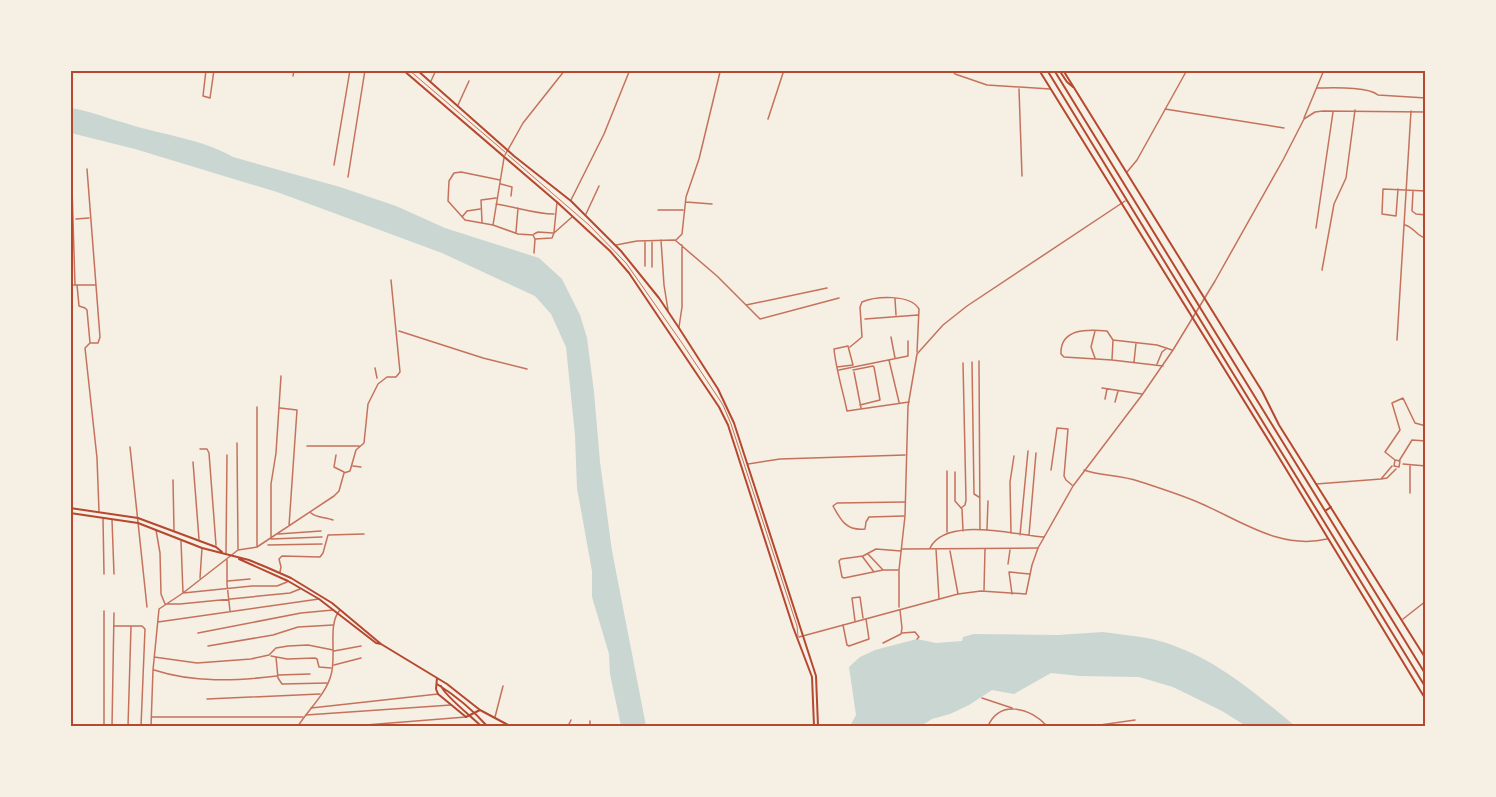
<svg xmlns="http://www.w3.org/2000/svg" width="1496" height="797" font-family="'Alegreya Sans',sans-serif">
  <rect width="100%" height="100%" fill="#f6efe4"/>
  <!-- water -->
  <path fill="#c9d6d2" d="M71,108C90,111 106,118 125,123C162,135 199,138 233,157L340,187L396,206L445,228L539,258L562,279L580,315L587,338L594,392L600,462L612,551L646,726H621L610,674L609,654L592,597V571L577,488L575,435L566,347L551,314L535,296L442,253L277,192L135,149L71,133Z
    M1103,632C1123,635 1144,636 1163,642C1215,658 1254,692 1295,726H1246L1222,711L1173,687L1139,677L1080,676L1051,673L1014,694L992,690L969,705L950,714L932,719L921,726H850L856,715L849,667L860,657L875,650L917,639L936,643L962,641L963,637L974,634L1058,635Z"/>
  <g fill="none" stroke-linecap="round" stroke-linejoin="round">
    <!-- service -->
    <path stroke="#c5725c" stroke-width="1" d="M409,70L505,152
      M508,155L589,225L626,263L682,343L723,405L731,424L797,626L798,636"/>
    <!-- minor -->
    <path stroke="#c5725c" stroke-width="1.5" d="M206,70L203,96L210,98L214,70
      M824,70H827
      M952,70L955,74L987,85L1050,89
      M884,72L885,70
      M293,76L294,70
      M431,81L436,70
      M1317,88C1331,88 1368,86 1378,95L1426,98
      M1019,89L1022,176
      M458,105L469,81
      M1165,109L1284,128
      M1304,118L1324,70
      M768,119L784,70
      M71,155L75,285
      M334,165L350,70
      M87,169L100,337L98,343H90L85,348L97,458L99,511
      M1127,172L1137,160L1187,70
      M348,177L365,70
      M500,180L461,172L454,173L449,181L448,201L465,220L493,225L518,234L533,235L535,239L534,253
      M501,184L512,187L511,196
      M1398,189L1396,216L1382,214L1383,189L1426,191
      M1413,191L1412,211L1416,214L1426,215
      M571,200L604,134L629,72
      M686,202L712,204
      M496,204C516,207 535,214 554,214
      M658,210H683
      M586,214L599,186
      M462,217L467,211L480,209
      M76,219L89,218
      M482,222L481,200L496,198
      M493,225L504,158
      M1405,225C1414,227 1417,237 1426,238
      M1316,228L1333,112
      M516,232L518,208
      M554,232L557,202
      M534,234L538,232L553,233
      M535,239L552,238L554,233L572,217
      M661,240L664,285L668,310
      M676,240L682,234L686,197L699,159L720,72
      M652,241V267
      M616,245L637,241L675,240L717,276L760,319L839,298
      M645,266V241
      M1322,270L1334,204L1346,178L1355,110
      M70,285H96
      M77,285L79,306L85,308L87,310L90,343
      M895,299L896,315
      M746,305L827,288
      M865,319L918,315
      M679,327L682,307V245
      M399,331L483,358L527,369
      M1095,331L1091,347L1095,358
      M891,337L895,358
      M1113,340L1157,345L1172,350
      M1397,340L1411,111
      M850,347L862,337L860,307L862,302C876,296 910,294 919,309L917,352
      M889,360L899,402
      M1112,360L1113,340L1107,331C1088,329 1060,328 1061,354L1064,357L1112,360L1163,366
      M979,361L980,530
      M972,362L974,494L979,497
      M1134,362L1136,343
      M1157,364L1162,352L1167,348
      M837,367L853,365L848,346L834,349C836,370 843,391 847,411L909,402
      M375,368L377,378
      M839,370L908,356V341
      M853,370L873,366L874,367L880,400L860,405
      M854,372L861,408
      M281,376L276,453L271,484V539L322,537
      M1102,388L1142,394
      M1105,399L1107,389
      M1115,402L1118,391
      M280,408L297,410L289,526
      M237,443L238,549
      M307,446H359
      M130,447L147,607
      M200,449H207L209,453L216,545
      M336,455L334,467L344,472
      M1395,460L1394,466L1399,467L1400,461L1395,460L1385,452L1400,430L1392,403L1403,398L1415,423L1426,426
      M1399,461L1412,440L1426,441
      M193,462L199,539
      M1403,464L1426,466
      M353,466L361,467
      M1392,466L1381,479L1387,478L1396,469
      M1051,470L1057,428L1068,429L1064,476L1066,480L1072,485
      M1084,470C1101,476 1120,475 1138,481C1159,488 1182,495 1202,504C1243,522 1281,550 1327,539
      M947,471V532
      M955,472V501L962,509L963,531
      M173,480L174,530
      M1316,484L1381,479
      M1410,493V466
      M961,508L965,505L966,500L963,363
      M311,513C316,518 326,517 333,520
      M904,516L869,517L866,522L865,529C847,531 841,521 833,506L837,503L905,502
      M103,518L104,574
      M112,520L114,574
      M987,529L988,501
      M156,530L160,553L161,594L165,604H180L290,593L300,589
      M1011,533L1010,482L1014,456
      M278,534L321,531
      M1020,535L1028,451
      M1029,535L1036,453
      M181,541L183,593L252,586H277L287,582
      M268,545L322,544
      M257,546V407
      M930,548C946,516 1015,535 1044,537
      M902,549L1038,548
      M936,549L939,599
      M950,551L958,594
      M226,553L227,455
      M868,554L883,570H898
      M862,556L874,572
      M227,560V584L230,611
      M1008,564L1010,550
      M883,570L844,578L842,577L839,561L841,559L863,556L876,549L901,551
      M280,572L281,567L279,559L282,556L320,557L323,553L328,535L364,534
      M200,578L202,548
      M228,581L250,579
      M984,590L985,549
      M1012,594L1009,572L1030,574
      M855,621L852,598L860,597L863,618
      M158,622L319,599
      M843,625L847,645L849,646L869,639L866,619
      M114,626H142L145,629L141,726
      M198,633L301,613L333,610
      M902,633L915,632L919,637L917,639
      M883,643L901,634L902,628L900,610
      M208,646L273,635L298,627L333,625
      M334,651L361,646
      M271,656L287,659L315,658L317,659L319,667L331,668
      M154,657L197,663L251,659L269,655L276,648L288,646L308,645L333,650
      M276,657L278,678L282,684L327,683
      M334,665L361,658
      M154,670C194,683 236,681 277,676
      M278,675L310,674
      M982,698L1012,708
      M207,699L320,694
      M311,708L438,694
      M306,715L451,705
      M152,717H303
      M495,717L503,686
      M590,721V726
      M104,726V611
      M112,726L114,613
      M128,726L131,627
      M151,726L153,670L159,609L183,593L238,550L257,547L334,496L339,491L344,473L350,471L356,450L364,443L368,404L378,384L387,377H396L400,372L391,280
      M353,726L466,717
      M568,726L571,720
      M988,726C1000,699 1031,708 1047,726
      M1093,726L1135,720"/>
    <!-- tertiary -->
    <path stroke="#c5725c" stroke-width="1.5" d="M505,155L523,123L565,70
      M748,464L780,459L905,455
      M899,607V570L905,516L908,406L917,354L943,325L967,306L1125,201
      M1403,619L1426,601
      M799,637L958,594L981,591L1026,594L1032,565L1038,548L1073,486L1142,395L1173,350L1215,281L1283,160L1304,119L1315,112L1323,111L1426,112
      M298,726C308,710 326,694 331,675C337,656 327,624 340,610"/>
    <!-- primary -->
    <path stroke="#b5482f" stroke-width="2" d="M403,70L558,203L610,251L629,273L719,407L728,425L793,627L812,677L814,726
      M417,70L514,156L571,201L621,251L659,298L679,328L718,389L734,423L816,676L818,726
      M1039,70L1272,446L1426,700
      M1063,70L1262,391L1279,425L1426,659
      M70,508L138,518L216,547L222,552
      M70,513L138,523L202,548L249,560L266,567L291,578L332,603L381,644
      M239,559L288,581L319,599L376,643L381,644L447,684L480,710L510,726
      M437,678L436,689L438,694L466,717L480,710
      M437,684C456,696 472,709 487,726
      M441,686C445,696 471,716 481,726"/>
    <!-- trunk -->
    <path stroke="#b5482f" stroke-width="2" d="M1047,70L1426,688
      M1054,70L1426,675
      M1059,70L1067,82L1073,87
      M1325,511L1331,507"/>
  </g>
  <!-- border -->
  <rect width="1496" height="797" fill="none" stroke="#f6efe4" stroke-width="144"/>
  <rect x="72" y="72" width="1352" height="653" fill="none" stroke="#b5482f" stroke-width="2"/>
</svg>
